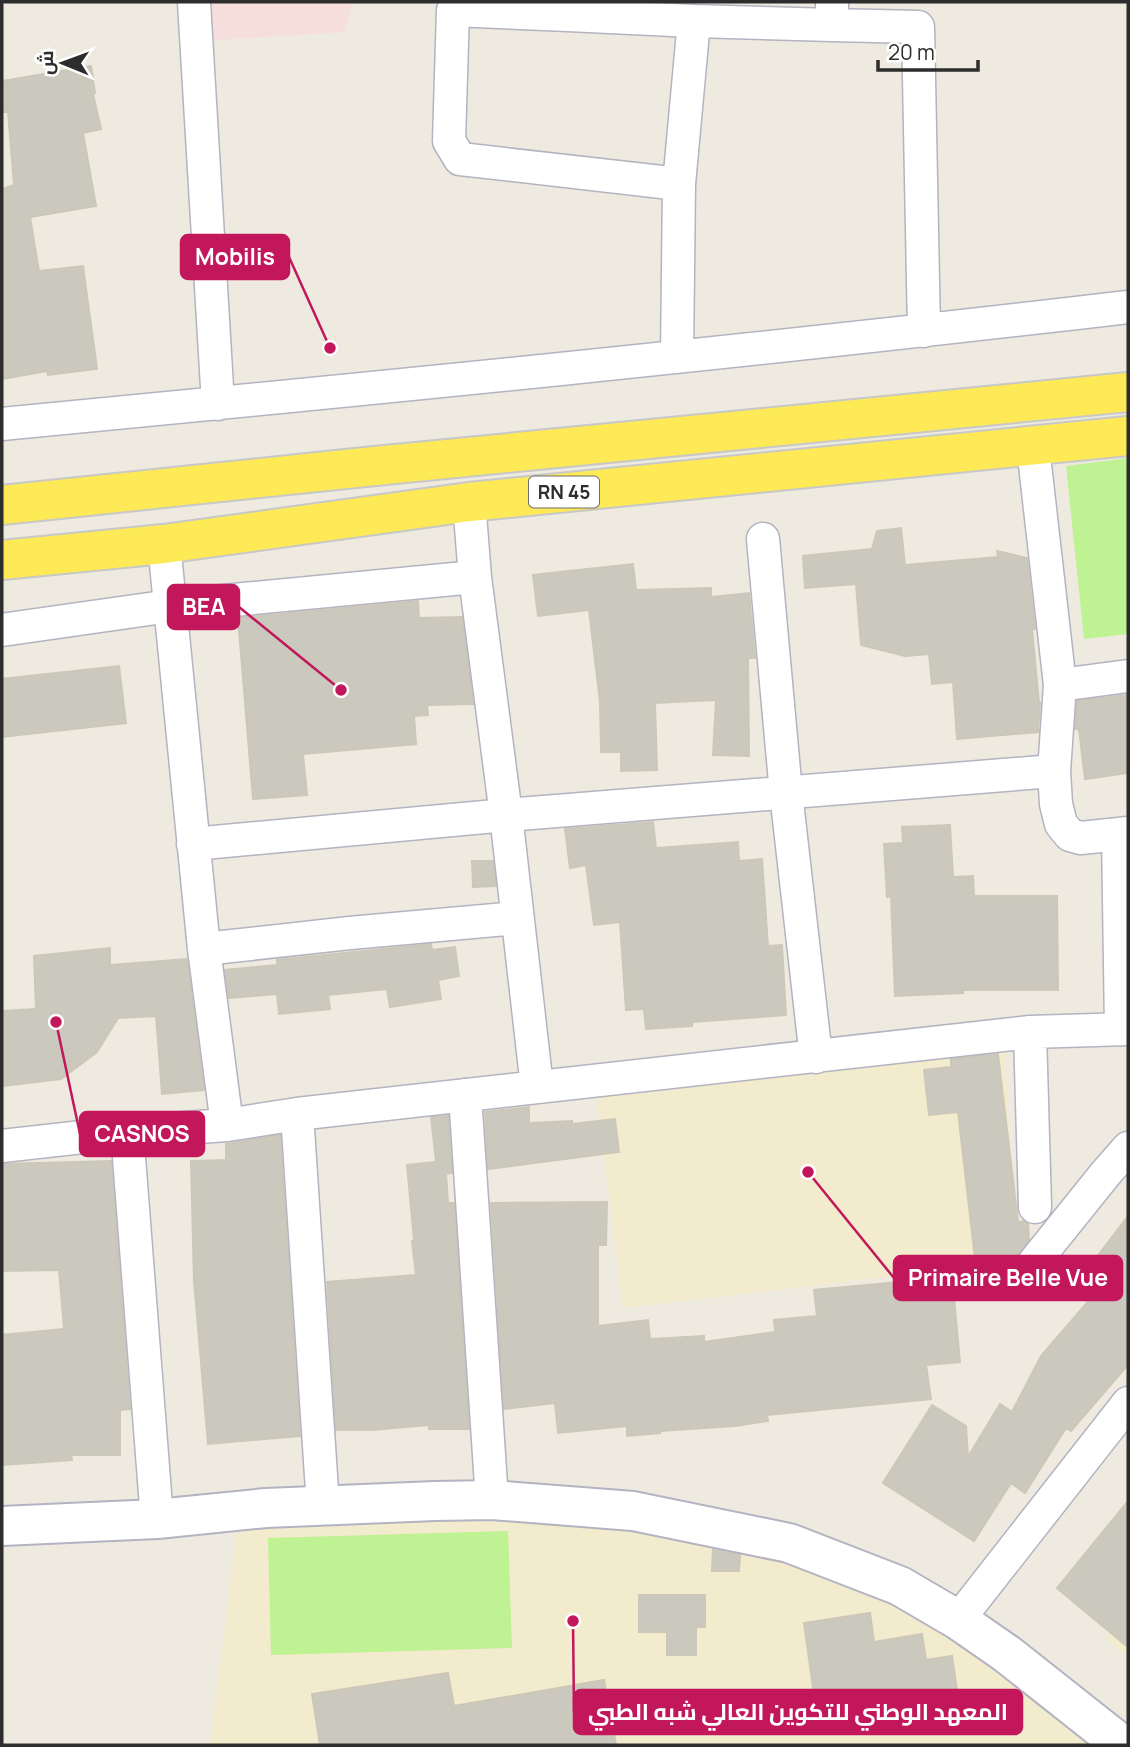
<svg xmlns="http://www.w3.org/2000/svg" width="1130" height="1747" font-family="Manrope,Cairo,sans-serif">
  <rect width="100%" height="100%" fill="#efeadf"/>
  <!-- education -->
  <path fill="#f2ebcd" d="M1004,1033L1015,1262L623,1308L595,1083Z
    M486,1517L741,1540L881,1597L960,1645L1033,1694L1100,1745H210L238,1522Z
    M1128,1612V1659L1106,1638Z"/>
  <!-- medical -->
  <path fill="#f6dedc" d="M200,2H377H353L344,32L202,41Z"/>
  <!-- pitch -->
  <path fill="#bef292" d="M1128,458V634L1084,639L1066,466Z
    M508,1531L512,1648L271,1655L268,1538Z"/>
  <!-- building -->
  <path fill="#cbc8bd" stroke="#ccc7b8" stroke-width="2" d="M91,66L95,93L93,94L101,129L83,133L96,206L30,217L39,271L83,266L97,369L48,375L47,371L2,379V189L14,185L8,112H2V81Z
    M901,528L905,565L998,557L997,551L1027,558L1035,629H1032L1039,703H1040L1038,732L957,739L953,682L932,684L929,654L905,656L861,645L856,584L805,588L803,556L872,549L877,531Z
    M633,564L636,590L711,588V597L749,593L755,658H748L749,756L713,755L716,700L655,703L657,770L621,771V752H601L600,702L589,610L538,616L533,575Z
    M418,601L419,618L462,617L473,704L427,705L428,715L414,716L416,744L303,754L307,795L253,799L238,618Z
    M119,666L126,723L2,737V679Z
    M1128,695V773L1085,779L1079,729H1075L1077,701Z
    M653,822L656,848L738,842L739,861L762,859L768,946L782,945L786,1015L692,1022V1026L646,1029L644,1009L626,1010L620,922L594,925L586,865L570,868L565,829Z
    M950,825L953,877L973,876L974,896H1057L1058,990H963V993L895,996L891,896L887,897L884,844L903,843L902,827Z
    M472,861H493L496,886L473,887Z
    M431,944L432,950L455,947L459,976L438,980L441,999L390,1007L387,989L328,995L330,1009L279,1014L277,994L229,998L225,970L277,965V960Z
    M110,948V965L187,959L204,1090L162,1094L156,1016L118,1018L97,1052L61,1079L2,1086V1011L36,1009L34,956Z
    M998,1054L1018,1222L1024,1221L1028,1224L1029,1240L1008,1267H976L958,1112L929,1115L924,1070L951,1067V1059Z
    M529,1107V1123L572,1121V1124L615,1119L619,1152L488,1169L485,1112Z
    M448,1116L452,1173L446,1174L448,1203H454L469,1429H429V1425L372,1430H336L327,1282L416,1275L412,1241H414L407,1165L436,1162L431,1117Z
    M280,1135L300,1436L208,1444L194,1281L191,1161L226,1160V1144Z
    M111,1161L130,1409L120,1410V1455H71L72,1460L2,1465V1335L64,1329L59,1270L2,1271V1164Z
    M607,1202L606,1245H598V1326L648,1320L650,1339L704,1336V1342L775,1332L774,1320L817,1316L814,1290L952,1277L960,1362L926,1365L931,1399L767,1415L768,1421L735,1426L660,1431V1433L627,1436V1426L558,1433L555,1403L504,1409L491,1203Z
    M1128,1216V1365L1071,1431L1066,1428L1025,1493L1011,1483L974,1541L883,1483L932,1405L966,1426L968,1457L1000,1404L1012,1412L1041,1356L1098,1290L1081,1278Z
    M1128,1501V1647L1057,1588Z
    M713,1550L740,1555L739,1571H712Z
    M639,1595H705V1627H696V1655H667V1632H639Z
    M870,1613L874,1642L922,1634L926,1660L952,1656L960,1710L819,1731L804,1623Z
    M448,1673L454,1706L604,1680L616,1745H320L312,1694Z"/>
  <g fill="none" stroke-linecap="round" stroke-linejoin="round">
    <!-- minor casing -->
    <g stroke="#b3b3c2" stroke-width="35">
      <path id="minor" d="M194,2L218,404
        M569,2L568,15L694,21
        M568,15L453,10L449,141L460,159L679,184
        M832,25L918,27L924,331
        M677,357L679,184L694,21L832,25V2
        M2,424C378,388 753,351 1128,307
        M1033,447L1060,685L1054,771L1056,804L1061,824L1070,835L1081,838L1128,833
        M469,502L475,577L506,815L537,1087
        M763,539L786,793L816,1057
        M164,544L204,949L227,1125
        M2,630L170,606L475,577
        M1060,685L1128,676
        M1118,834L1121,1029
        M193,844L506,815L1054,771
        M204,949L350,933L517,918
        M1030,1032L1035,1207
        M465,1095L492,1500
        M297,1114L323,1506
        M127,1132L157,1519
        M2,1146L127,1132L227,1125L297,1114L1030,1032L1128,1029
        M1024,1275L1106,1173L1128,1148
        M958,1620L1128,1403"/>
    </g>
    <!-- tertiary casing -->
    <g stroke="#b3b3c2" stroke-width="42">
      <path id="tertiary" d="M2,1526L157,1519L266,1508L435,1501L492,1500L633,1511L789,1543L900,1586L958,1620L1007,1654L1122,1745"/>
    </g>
    <!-- primary casing -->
    <g stroke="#c8c8c8" stroke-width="42">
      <path id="primary" d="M2,505L365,467L1128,392
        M2,560L164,544L469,502L1128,436"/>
    </g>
    <!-- minor -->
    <use href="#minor" stroke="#fff" stroke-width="32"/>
    <!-- tertiary -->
    <use href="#tertiary" stroke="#fff" stroke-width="38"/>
    <!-- primary -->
    <use href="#primary" stroke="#fdea56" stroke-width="38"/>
  </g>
  <g text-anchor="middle" stroke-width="5" stroke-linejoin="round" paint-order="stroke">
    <!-- shield labels -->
    <rect fill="#fff" stroke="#6c6c6c" stroke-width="2" x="529" y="476.5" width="70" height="31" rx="5"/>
    <g font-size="19" font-weight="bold" fill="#2d2d2d">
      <text x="564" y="499">RN 45</text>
    </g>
  </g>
  <!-- callouts -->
  <path fill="none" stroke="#c2185b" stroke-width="2.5" d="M330 348L289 257M341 690L239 607M56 1022L80 1134M808 1172L894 1278M573 1621L574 1712"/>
  <g fill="#c2185b" stroke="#fff" stroke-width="2.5">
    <circle cx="330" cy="348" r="7"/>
    <circle cx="341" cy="690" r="7"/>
    <circle cx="56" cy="1022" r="7"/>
    <circle cx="808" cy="1172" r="7"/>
    <circle cx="573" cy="1621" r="7"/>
  </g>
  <g fill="#c2185b" stroke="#c2185b" stroke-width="2.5">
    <rect x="181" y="235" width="108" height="44" rx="7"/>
    <rect x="168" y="585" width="71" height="44" rx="7"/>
    <rect x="80" y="1112" width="124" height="44" rx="7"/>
    <rect x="894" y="1256" width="228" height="44" rx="7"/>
    <rect x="574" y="1690" width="448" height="44" rx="7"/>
  </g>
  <g font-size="23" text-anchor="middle" font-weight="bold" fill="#fff">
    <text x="235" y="265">Mobilis</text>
    <text x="204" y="615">BEA</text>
    <text x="142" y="1142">CASNOS</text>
    <text x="1008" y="1286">Primaire Belle Vue</text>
    <text x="798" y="1720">المعهد الوطني للتكوين العالي شبه الطبي</text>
  </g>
  <!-- border -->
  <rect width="1130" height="1747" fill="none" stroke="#2d2d2d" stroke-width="7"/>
  <!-- north arrow -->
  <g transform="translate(63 63) rotate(271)" stroke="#ffffff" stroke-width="5" paint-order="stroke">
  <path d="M0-5L12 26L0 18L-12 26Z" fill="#2d2d2d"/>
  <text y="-10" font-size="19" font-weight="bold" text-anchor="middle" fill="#2d2d2d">ش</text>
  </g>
  <!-- scale -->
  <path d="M878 60v10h100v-10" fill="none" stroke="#2d2d2d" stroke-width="3.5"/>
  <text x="888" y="60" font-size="21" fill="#2d2d2d" stroke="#ffffff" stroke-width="5" paint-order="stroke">20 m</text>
</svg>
